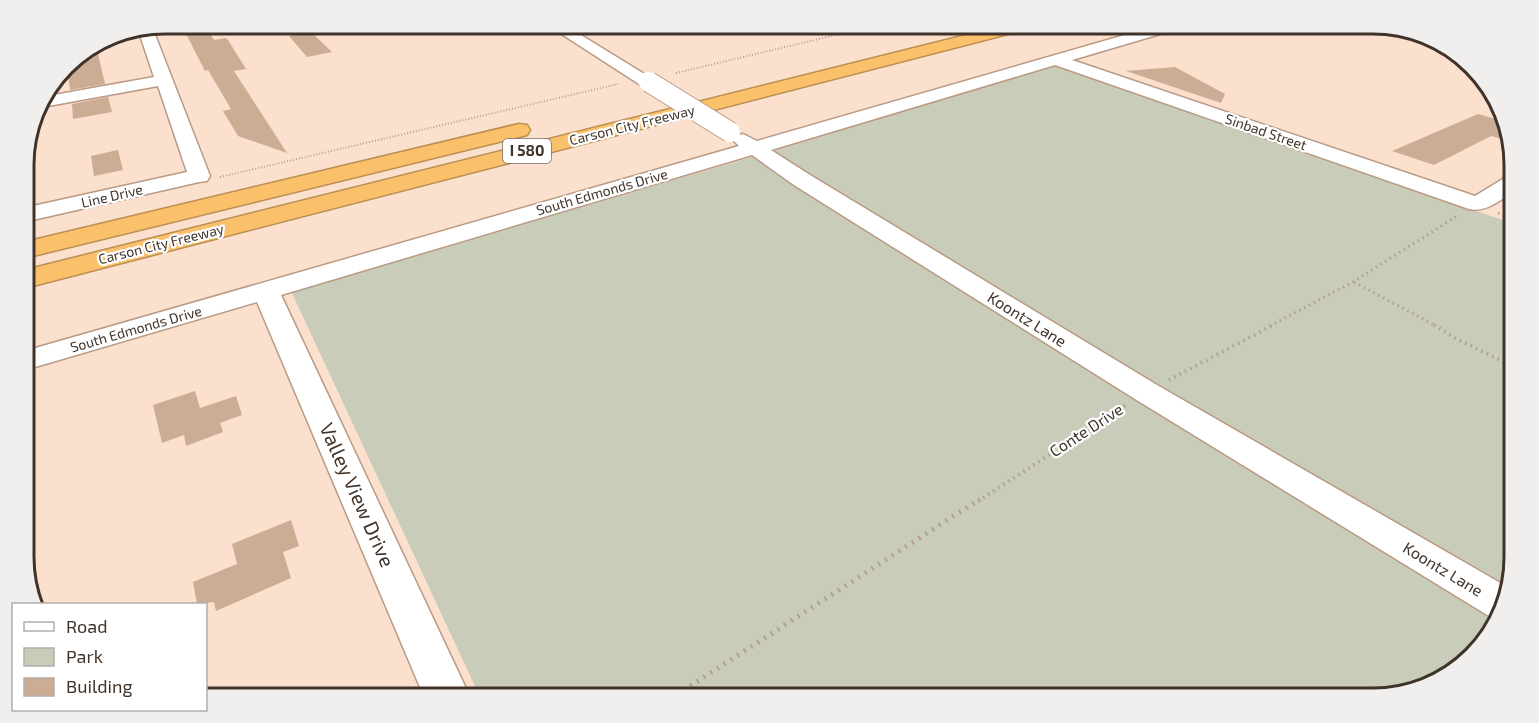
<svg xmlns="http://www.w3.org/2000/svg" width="1539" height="723" font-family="'Exo 2',sans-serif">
  <rect width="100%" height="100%" fill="#fbe0cd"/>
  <!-- green -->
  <path fill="#c8ccb9" d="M1054,65L1514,224L1515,558L1504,612L1452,675L1383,699H481L291,291L777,150Z"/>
  <!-- building -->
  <path fill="#cbac95" d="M181,24H204L214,40L226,38L228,40L246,69L234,71L287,153L238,136L223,111L231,109L208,70L205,71Z
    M312,33L332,52L307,57L289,36Z
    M96,45L105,84L70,90L67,66L72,59Z
    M1175,67L1225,94L1221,103L1126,71Z
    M108,97L112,112L73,119L72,104Z
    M1478,114L1503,121L1512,142L1491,136L1434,165L1392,151Z
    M118,150L123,170L94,176L91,156Z
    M195,391L200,408L236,396L242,415L220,423L223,432L186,446L184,435L162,443L153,405Z
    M291,520L299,546L283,552L291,578L216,611L214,602L197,604L193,582L237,564L232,544Z"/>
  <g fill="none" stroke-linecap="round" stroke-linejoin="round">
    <!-- minor casing -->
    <g stroke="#b99a84" stroke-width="3">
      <path id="minor" d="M546,24H563L654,80L651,84H639Z
        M1163,24H1186L1184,27L1072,60L1475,196L1506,177L1514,175V191C1500,200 1486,213 1469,209L1055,65L771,150L810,175L1157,385L1509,588L1504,612L1497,621L1135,399L794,185L752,155L281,295L471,699H425L257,302L25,370V351L739,146L733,140L736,136L743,134L757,141Z
        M152,27L210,176L207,181L199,182L24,222V208L187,172L158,86L37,108L43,97L154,77L138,29Z"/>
    </g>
    <!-- highway casing -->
    <g stroke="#ba8f54" stroke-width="3">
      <path id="highway" d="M1010,24H1037L1035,27L25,288V270Z
        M519,124L527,125L530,130L527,135L25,258V242Z"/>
    </g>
    <!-- path-far3 -->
    <path stroke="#b59f90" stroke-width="2" stroke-dasharray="1 2" stroke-linecap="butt" d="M676,73L882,24
      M220,177L618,84"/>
    <!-- path-far2 -->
    <path stroke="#b59f90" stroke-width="3" stroke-dasharray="1.5 4" stroke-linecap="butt" d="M1498,213L1514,221
      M1354,282L1436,326
      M1270,326L1353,282L1457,216"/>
    <!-- path-far1 -->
    <path stroke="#b59f90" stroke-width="4" stroke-dasharray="1.5 4.5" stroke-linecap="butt" d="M1434,325L1455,338L1514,367
      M1169,380L1273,325
      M978,501L1126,405"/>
    <!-- path -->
    <path stroke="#b59f90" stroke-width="5" stroke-dasharray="2 6" stroke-linecap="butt" d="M670,699L980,499"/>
    <!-- minor -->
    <use href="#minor" fill="#fff" fill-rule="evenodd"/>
    <!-- highway -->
    <use href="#highway" fill="#fbc06a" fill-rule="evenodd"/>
    <!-- minor-bridge-far1 casing -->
    <g stroke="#b99a84" stroke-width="16" stroke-linecap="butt">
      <path id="minor-bridge-far1" d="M645,80L651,84"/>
    </g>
    <!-- minor-bridge casing -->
    <g stroke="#b99a84" stroke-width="22" stroke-linecap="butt">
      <path id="minor-bridge" d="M649,82L730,132"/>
    </g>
    <!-- minor-bridge-far1 -->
    <use href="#minor-bridge-far1" stroke="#fff" stroke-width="15"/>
    <!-- minor-bridge -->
    <use href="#minor-bridge" stroke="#fff" stroke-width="20"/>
  </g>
  <g text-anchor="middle" stroke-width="4.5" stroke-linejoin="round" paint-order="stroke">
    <!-- far-street labels -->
    <g font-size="14" fill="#40332a" stroke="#fff">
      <text transform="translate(632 125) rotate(-14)" y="5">Carson City Freeway</text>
      <text transform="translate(1266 132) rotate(19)" y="5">Sinbad Street</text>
      <text transform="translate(602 192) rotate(-16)" y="5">South Edmonds Drive</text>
      <text transform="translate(112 196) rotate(-13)" y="5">Line Drive</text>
      <text transform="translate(161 244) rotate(-14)" y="5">Carson City Freeway</text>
      <text transform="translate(136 329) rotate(-16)" y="5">South Edmonds Drive</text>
    </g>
    <!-- shield labels -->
    <rect fill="#fff" stroke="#79706a" stroke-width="1.5" x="503" y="139" width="48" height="24" rx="4.5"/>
    <g font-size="15" font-weight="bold" fill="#40332a">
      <text x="527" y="156">I 580</text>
    </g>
    <!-- street labels -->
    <g font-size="16" fill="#40332a" stroke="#fff">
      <text transform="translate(1027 319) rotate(32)" y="6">Koontz Lane</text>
      <text transform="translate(1086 430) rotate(-33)" y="6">Conte Drive</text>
      <text transform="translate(1443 569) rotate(31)" y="6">Koontz Lane</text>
    </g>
    <!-- near-street labels -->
    <g font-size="20" fill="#40332a" stroke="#fff">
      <text transform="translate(357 495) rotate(66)" y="7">Valley View Drive</text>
    </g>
  </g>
  <!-- crop -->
  <path d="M0 0H1539V723H0ZM165 34H1373A131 131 0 0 1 1504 165V557A131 131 0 0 1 1373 688H165A131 131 0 0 1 34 557V165A131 131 0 0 1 165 34Z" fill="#f0efee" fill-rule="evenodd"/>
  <path fill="none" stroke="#40332a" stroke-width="3" d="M165 34H1373A131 131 0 0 1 1504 165V557A131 131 0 0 1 1373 688H165A131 131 0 0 1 34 557V165A131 131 0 0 1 165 34Z"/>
  <!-- legend -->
  <rect x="12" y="603" width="195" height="108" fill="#ffffff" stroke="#b3adaa" stroke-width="1.5"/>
  <rect x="24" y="622" width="30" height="9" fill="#ffffff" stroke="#b3adaa" stroke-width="1.5"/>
  <text x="66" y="633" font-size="18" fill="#40332a">Road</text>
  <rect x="24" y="648" width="30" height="18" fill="#c8ccb9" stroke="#b3adaa" stroke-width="1.5"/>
  <text x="66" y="663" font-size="18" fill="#40332a">Park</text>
  <rect x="24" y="678" width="30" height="18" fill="#cbac95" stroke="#b3adaa" stroke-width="1.5"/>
  <text x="66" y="693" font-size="18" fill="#40332a">Building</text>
</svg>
